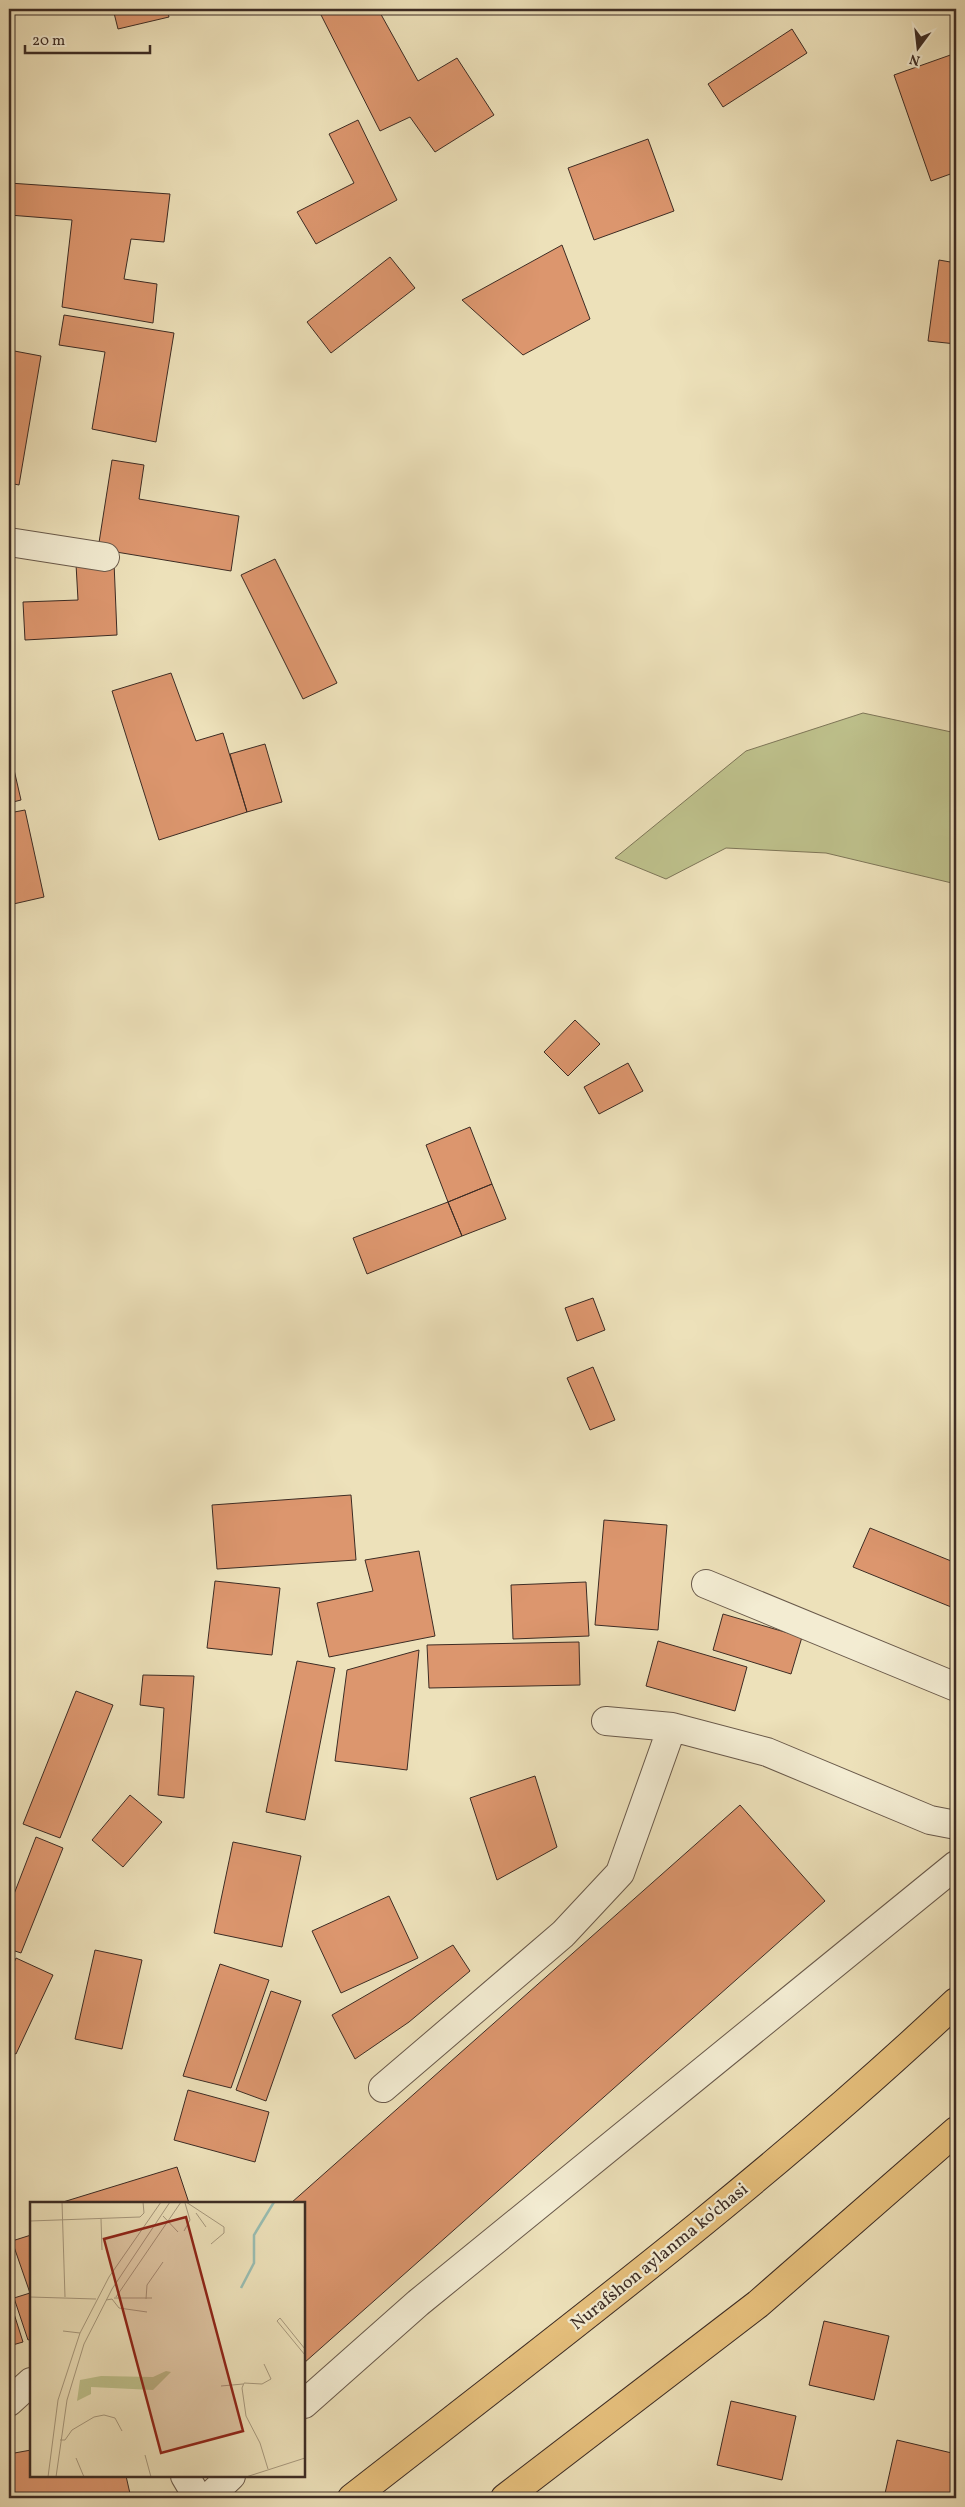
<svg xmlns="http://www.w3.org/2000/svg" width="965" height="2507" font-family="Vollkorn,serif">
  <rect width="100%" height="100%" fill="#ede1ba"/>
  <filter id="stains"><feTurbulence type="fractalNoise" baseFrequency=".004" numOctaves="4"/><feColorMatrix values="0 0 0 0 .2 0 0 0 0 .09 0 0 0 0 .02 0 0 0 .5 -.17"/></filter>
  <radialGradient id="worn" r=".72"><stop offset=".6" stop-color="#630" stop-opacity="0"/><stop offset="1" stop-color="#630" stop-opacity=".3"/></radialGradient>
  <!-- green -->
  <path fill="#bec18c" stroke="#7e7658" d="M863,713L956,733V884L826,853L726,848L666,879L615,858L746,751Z"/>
  <!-- building -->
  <path fill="#dc966e" stroke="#3d2c24" d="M113,9H167L169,17L118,29Z
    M318,9H378L418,81L457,58L494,115L435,152L410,117L380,131Z
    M792,29L807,53L723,107L708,84Z
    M956,53V172L931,181L894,75Z
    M358,120L397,200L316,244L297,212L354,183L329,134Z
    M648,139L674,211L594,240L568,168Z
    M9,183L170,194L164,242L131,239L124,279L157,284L153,323L62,307L72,220L9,215Z
    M562,245L590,319L523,355L462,300Z
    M390,257L415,288L331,353L307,322Z
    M939,260L956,263V344L928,341Z
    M64,315L174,333L156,442L92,429L105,352L59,345Z
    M9,350L41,356L19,485L9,483Z
    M112,460L144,465L139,499L239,516L231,571L98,549Z
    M275,559L337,683L303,699L241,575Z
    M114,562L117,635L25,640L23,602L78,600L76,564Z
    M171,673L196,741L223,733L247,812L159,840L112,691Z
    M265,744L282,802L247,812L230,754Z
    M9,748L21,800L9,803Z
    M25,810L44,897L9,905V813Z
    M575,1020L600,1044L568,1076L544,1052Z
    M628,1063L643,1091L599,1114L584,1087Z
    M470,1127L492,1184L448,1202L426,1145Z
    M492,1184L506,1219L462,1236L448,1202Z
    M448,1202L462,1236L367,1274L353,1238Z
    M593,1298L605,1330L577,1341L565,1308Z
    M593,1367L615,1420L590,1430L567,1378Z
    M351,1495L356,1560L217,1569L212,1505Z
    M604,1520L667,1525L658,1630L595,1625Z
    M870,1528L956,1563V1609L853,1567Z
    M419,1551L435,1636L329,1657L317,1603L373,1591L365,1560Z
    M215,1581L280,1588L272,1655L207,1648Z
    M586,1582L589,1636L513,1639L511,1585Z
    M723,1614L802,1637L791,1674L713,1650Z
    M658,1641L747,1667L735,1711L646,1686Z
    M579,1642L580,1685L429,1688L427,1645Z
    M419,1650L407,1770L335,1761L347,1670Z
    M297,1661L335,1668L305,1820L266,1812Z
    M143,1675L194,1676L184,1798L158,1795L164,1708L140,1705Z
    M76,1691L113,1705L60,1838L23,1824Z
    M535,1776L557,1847L497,1880L470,1798Z
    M130,1795L162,1822L123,1867L92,1840Z
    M740,1805L825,1901L304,2363V2203H291Z
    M36,1837L63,1848L21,1953L9,1949V1907Z
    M233,1842L301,1856L282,1947L214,1933Z
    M389,1896L418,1958L341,1993L312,1931Z
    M453,1945L470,1971L409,2022L355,2059L332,2015Z
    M95,1950L142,1960L122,2049L75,2039Z
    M16,1958L53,1975L16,2054L9,2051V1973Z
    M220,1964L269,1980L231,2088L183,2076Z
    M271,1991L301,2001L266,2101L236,2090Z
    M188,2090L269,2112L255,2162L174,2140Z
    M177,2167L189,2203H63V2202Z
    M31,2235V2339L28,2340L14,2298L30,2293L12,2241Z
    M9,2298L23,2342L9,2346Z
    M824,2321L889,2336L874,2400L809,2385Z
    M731,2401L796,2416L782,2480L717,2465Z
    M897,2440L956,2454V2480L952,2498H884Z
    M31,2450V2476H126L131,2498H10L9,2454Z"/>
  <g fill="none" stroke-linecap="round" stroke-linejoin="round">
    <!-- minor casing -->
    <g stroke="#69594a" stroke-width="30">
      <path id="minor" d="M9,542L105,557
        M706,1584L956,1687
        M606,1721L672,1727L767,1752L930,1820L956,1825
        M383,2088L563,1934L620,1873L672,1727
        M9,2402L31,2382
        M304,2404L418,2303L956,1865
        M185,2476L198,2498
        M208,2498L231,2476"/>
    </g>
    <!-- major casing -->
    <g stroke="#3d2c24" stroke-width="30">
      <path id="major" d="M352,2498C557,2338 766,2181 956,2002
        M505,2498L758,2304L956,2131"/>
    </g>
    <!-- minor -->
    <use href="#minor" stroke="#f3ecd2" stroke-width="28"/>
    <!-- major -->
    <use href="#major" stroke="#e6c07d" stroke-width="28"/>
  </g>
  <g text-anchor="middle" stroke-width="4.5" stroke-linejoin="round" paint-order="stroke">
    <!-- street labels -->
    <g font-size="18" fill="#3d2c24" stroke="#f3ecd2">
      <text transform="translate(659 2256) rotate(-39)" y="6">Nurafshon aylanma ko'chasi</text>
    </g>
  </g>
  <!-- overview -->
  <g transform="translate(30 2202)">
    <rect width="275" height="275" fill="#ede1ba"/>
    <path d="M136,169L141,170L123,188L61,185V192L47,199L50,178L71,174L123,175Z" fill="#bec18c"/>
    <path fill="none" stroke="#99bdb2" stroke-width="2.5" d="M211,86L224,61V33L244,0"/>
    <path fill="none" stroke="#a7997e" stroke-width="1" d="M32,0L35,95M156,0L194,25V31L181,42M166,11L176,25M133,14L148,30M71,17L72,48M0,19L110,15L114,11L113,0M154,29L160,18L155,1M0,95L66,97M86,95L151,0M84,96H122M116,97L117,83L133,60M76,98L82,97L89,106L117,110M33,129L50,131M275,147L250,116L247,119L275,153M234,162L241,177L232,182L214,181L212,186L216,214L230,241L238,267M191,184L213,182M30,238H35L42,228L64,215L74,213L85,216L92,229M115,253L121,275M46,256L54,275M18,275L28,198L50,131L79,75L131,0M26,275L37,198L54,142L82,87L140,0M216,275L275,256"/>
    <path fill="#8f2418" fill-opacity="0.15" stroke="#8f2418" stroke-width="2.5" d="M156,15L213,229L131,251L74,37Z"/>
    <rect width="275" height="275" fill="none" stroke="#3d2c24" stroke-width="2.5"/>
  </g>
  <!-- margin -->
  <rect width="965" height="2507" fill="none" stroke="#ede1ba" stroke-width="30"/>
  <rect x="10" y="10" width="945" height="2487" fill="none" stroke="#3d2c24" stroke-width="2.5"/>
  <rect x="15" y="15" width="935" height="2477" fill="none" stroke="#3d2c24"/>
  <!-- north arrow -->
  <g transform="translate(918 48) rotate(195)" stroke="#f3ecd2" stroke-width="4" paint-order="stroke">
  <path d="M0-4L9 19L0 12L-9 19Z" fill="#3d2c24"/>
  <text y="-8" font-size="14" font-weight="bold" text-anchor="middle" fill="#3d2c24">N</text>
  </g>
  <!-- scale -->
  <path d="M25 45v8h125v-8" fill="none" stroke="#3d2c24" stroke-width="2.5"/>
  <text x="32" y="45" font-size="15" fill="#3d2c24" stroke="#f3ecd2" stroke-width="4" paint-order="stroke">20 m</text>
  <rect width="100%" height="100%" filter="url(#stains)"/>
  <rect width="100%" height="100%" fill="url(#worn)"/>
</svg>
